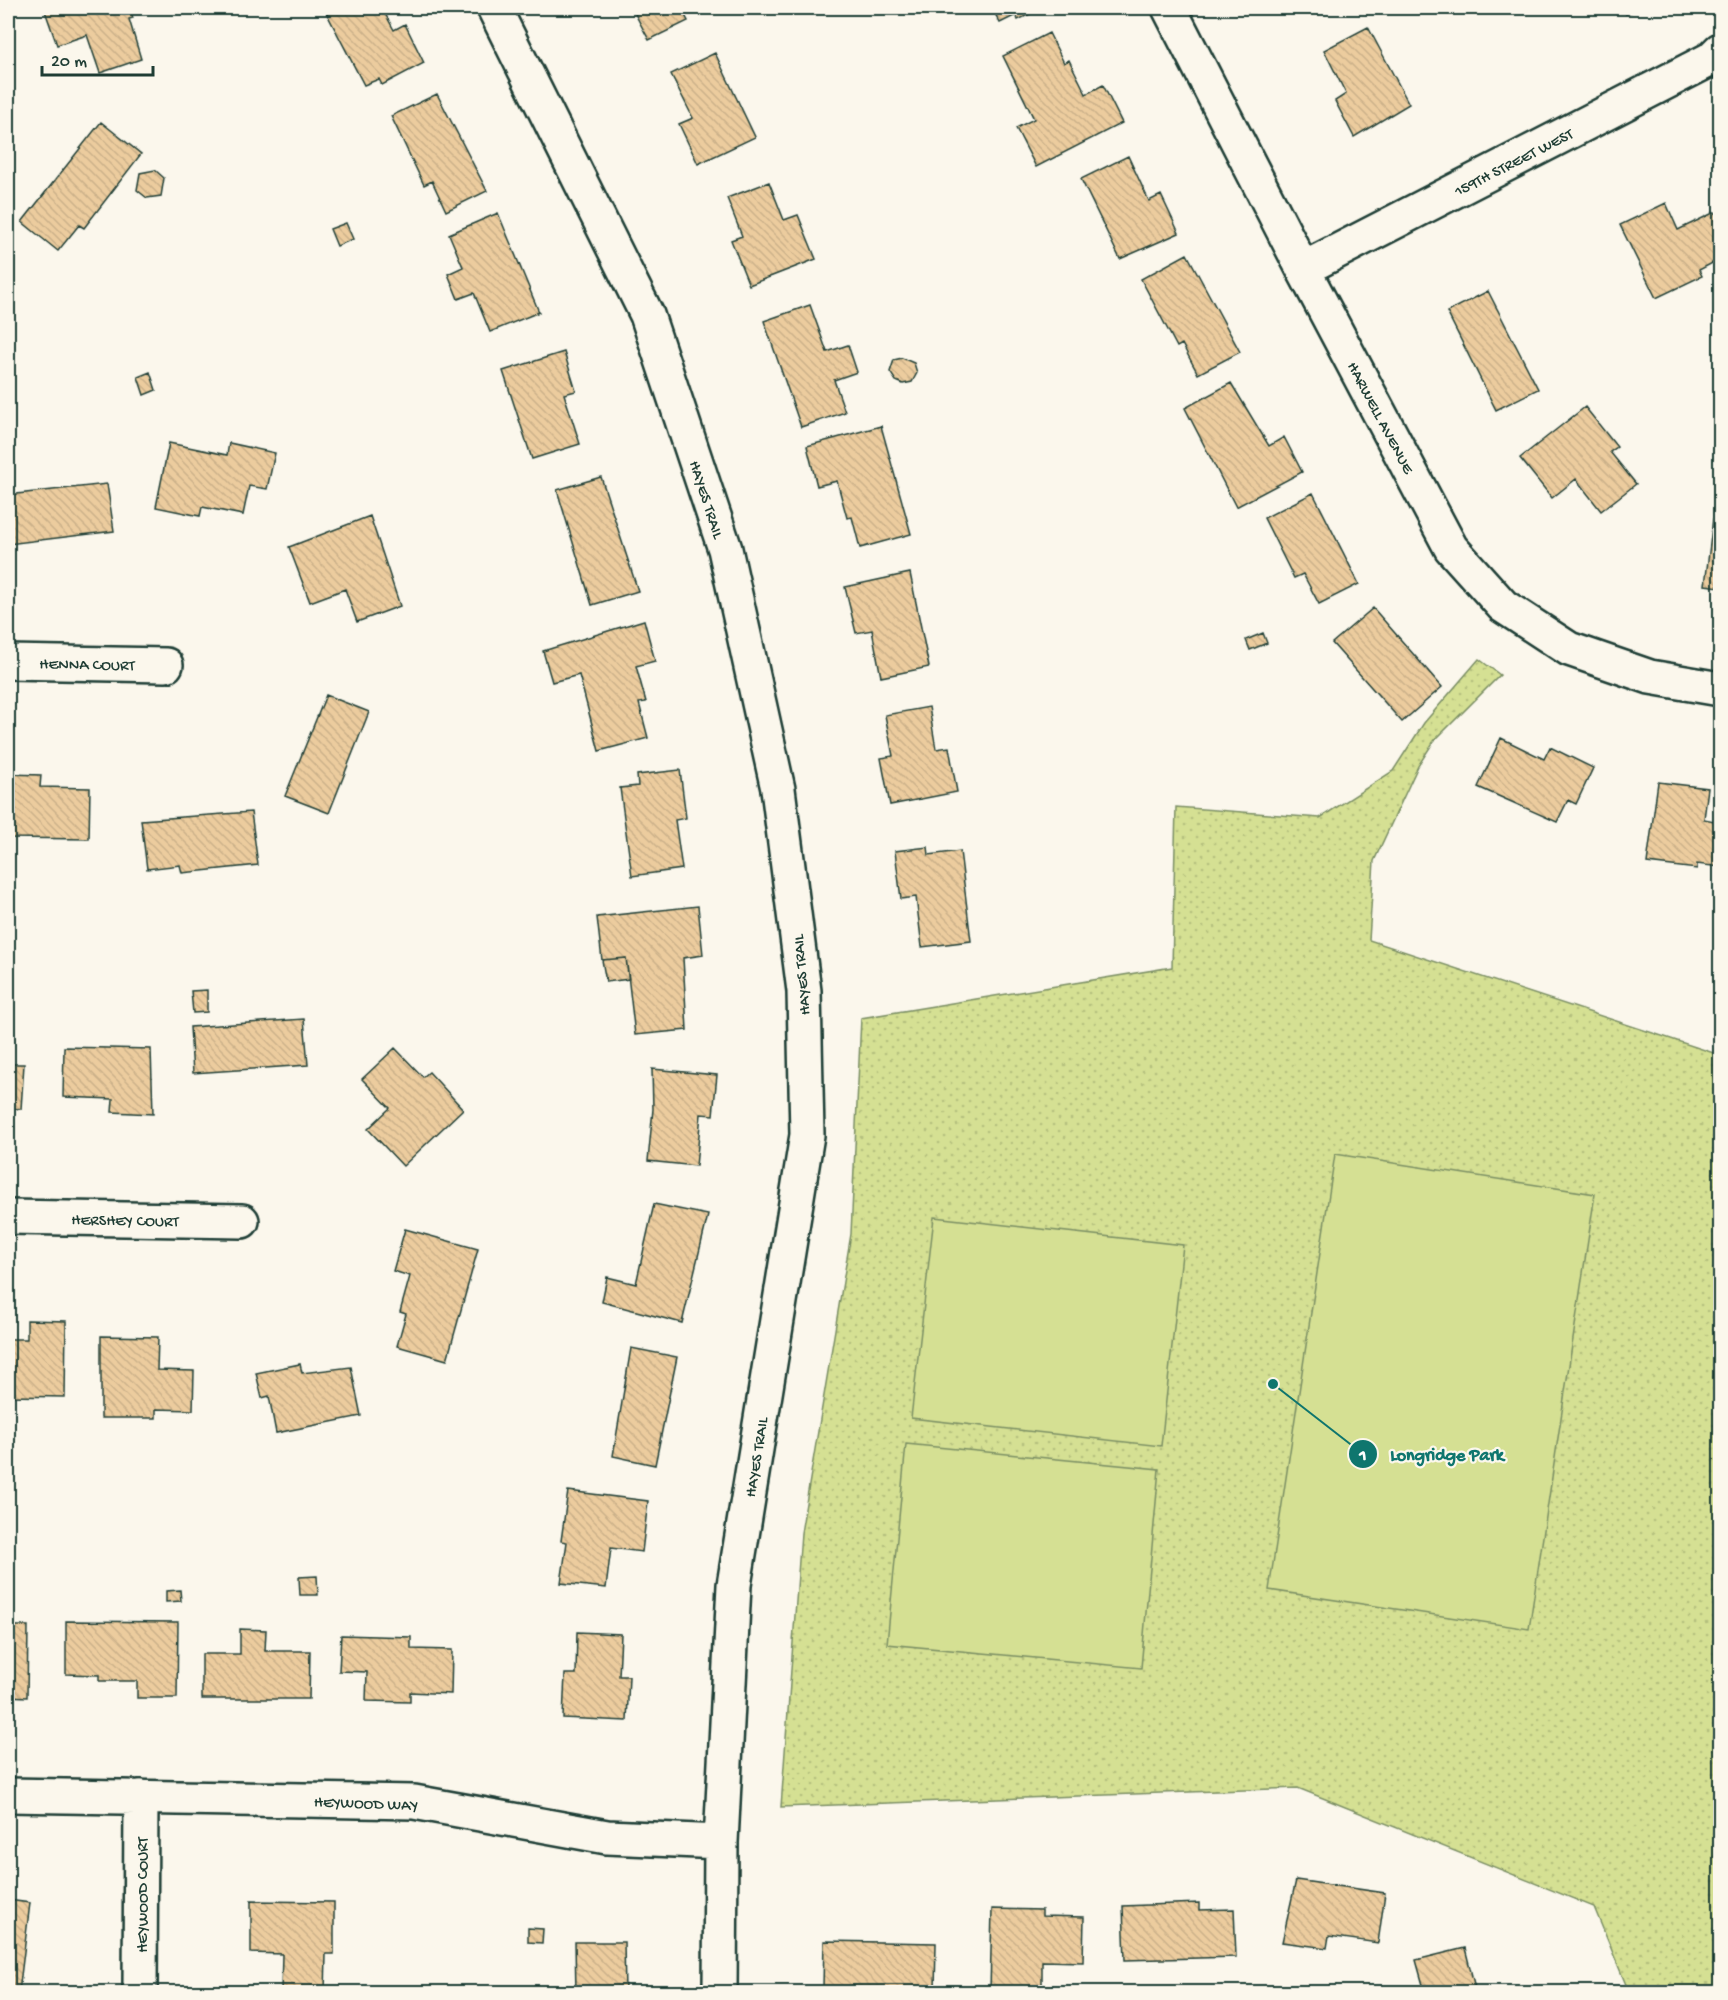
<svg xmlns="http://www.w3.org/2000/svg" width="1728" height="2000" font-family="'Gochi Hand',sans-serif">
  <defs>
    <pattern id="park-dots" width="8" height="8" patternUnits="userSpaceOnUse" patternTransform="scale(1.5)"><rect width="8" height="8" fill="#d5e093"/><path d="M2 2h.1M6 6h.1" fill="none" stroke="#b6c17f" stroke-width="1.8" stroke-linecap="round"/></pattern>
    <pattern id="building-back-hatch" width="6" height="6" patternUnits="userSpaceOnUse" patternTransform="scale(1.5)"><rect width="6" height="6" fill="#eccc9e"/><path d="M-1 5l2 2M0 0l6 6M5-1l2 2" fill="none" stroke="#cab089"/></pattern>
  </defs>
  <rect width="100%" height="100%" fill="#fbf7ec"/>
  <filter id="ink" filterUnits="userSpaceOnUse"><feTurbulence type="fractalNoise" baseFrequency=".0167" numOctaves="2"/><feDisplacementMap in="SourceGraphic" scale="12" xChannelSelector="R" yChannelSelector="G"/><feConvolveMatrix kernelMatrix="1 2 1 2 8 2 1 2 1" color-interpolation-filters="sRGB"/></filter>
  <g filter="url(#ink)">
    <!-- park -->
    <path fill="url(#park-dots)" stroke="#7a8e64" stroke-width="1.5" d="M1479,659L1500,675L1434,741L1418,766L1374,861L1369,940L1720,1055V1992H1629L1594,1907L1298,1788L781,1807L801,1533L851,1234L861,1018L1172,967L1176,807L1320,818L1393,771L1424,723Z"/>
    <!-- garden -->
    <path fill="#d5e093" stroke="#7a8e64" stroke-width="1.5" d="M1335,1154L1595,1194L1529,1629L1269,1590Z
      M934,1217L1183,1245L1161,1446L911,1418Z
      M906,1444L1159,1469L1141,1668L887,1644Z"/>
    <!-- building -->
    <path fill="url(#building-back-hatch)" stroke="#1f3d34" stroke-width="1.5" d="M44,8H130L133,18L129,19L141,59L100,73L87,35L57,45Z
      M329,8H382L394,30L405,24L424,63L382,85L379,79L364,85L325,10Z
      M632,8H681L688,21L649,40Z
      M992,8H1042L1018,20L1016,15L1000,23Z
      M1623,8H1639L1626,14Z
      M1368,27L1409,104L1354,137L1335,101L1346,94L1324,50Z
      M1049,33L1064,63L1069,60L1086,94L1103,85L1122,123L1036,167L1016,128L1034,119L1003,56Z
      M715,53L755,137L698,164L679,124L693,118L671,74Z
      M437,94L487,191L446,211L432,181L424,185L391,116Z
      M101,122L141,154L84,228L79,225L58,251L22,222Z
      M1128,156L1149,201L1161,195L1179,233L1120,259L1081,179Z
      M155,170L164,178L161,196L147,198L137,190L140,173Z
      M769,182L784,220L798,215L816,259L749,285L731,240L742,236L727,198Z
      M1666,203L1678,230L1715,212L1720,223V259L1699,270L1702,276L1656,298L1620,225Z
      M498,213L539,312L490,332L474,293L458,299L448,274L463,267L449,234Z
      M346,223L353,239L337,246L330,229Z
      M1187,254L1240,352L1198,374L1182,344L1177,347L1141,279Z
      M1488,291L1538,389L1496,410L1447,312Z
      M810,305L827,352L848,345L857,372L834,380L845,412L801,427L764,321Z
      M564,352L576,391L564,394L580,444L532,459L503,371Z
      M902,358L914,363L917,373L912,382L903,384L896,381L890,372L894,360Z
      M150,372L156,390L144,395L138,377Z
      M1231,383L1269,446L1284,437L1302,472L1236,507L1185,408Z
      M1585,407L1617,447L1610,452L1636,484L1601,511L1576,479L1552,498L1520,458Z
      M881,426L911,534L860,548L852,517L847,518L837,481L817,486L807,446Z
      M169,443L227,455L229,443L275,453L267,489L249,486L243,515L202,507L200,516L156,507Z
      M601,477L638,591L592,605L557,490Z
      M107,484L114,531L8,544V495Z
      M1313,493L1359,584L1319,604L1303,574L1294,578L1264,518Z
      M370,516L400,606L357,622L345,589L310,602L289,547Z
      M1713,519L1720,520V587L1705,585Z
      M910,573L929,667L881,677L872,630L856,633L845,587Z
      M1373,608L1442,687L1402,722L1332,643Z
      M644,620L655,661L636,666L646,702L639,703L648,738L599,751L579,675L552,682L543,651Z
      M1263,633L1267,643L1250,650L1246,640Z
      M326,695L369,712L329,813L285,796Z
      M929,707L936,749L949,747L957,792L890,805L881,758L893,756L885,715Z
      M1501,738L1544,759L1550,747L1593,768L1576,804L1568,800L1557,822L1478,787Z
      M680,770L686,818L675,820L682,869L632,876L620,788L638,786L637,775Z
      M8,774L41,775L40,787L90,788L89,839L8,838Z
      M1658,782L1708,788L1704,819L1720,822V867L1697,864V869L1647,863Z
      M251,812L258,865L182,873L180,865L147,869L141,820Z
      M928,847L929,855L960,851L971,941L922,947L916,897L901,899L895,851Z
      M698,906L703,955L683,958L687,1030L635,1035L626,958L602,960L597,917Z
      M626,958L629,979L606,982L602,960Z
      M207,990V1012L193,1013L191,991Z
      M304,1019L308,1065L193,1073L190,1027Z
      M64,1047L151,1049L153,1114L112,1112L113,1099L63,1097Z
      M395,1048L423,1077L429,1072L463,1109L403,1166L368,1129L390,1108L362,1079Z
      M8,1064H24L21,1109L8,1108Z
      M652,1069L717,1075L713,1115L701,1114L696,1166L648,1161L653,1109Z
      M654,1204L708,1215L682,1323L602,1302L607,1277L636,1284Z
      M405,1229L478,1249L447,1360L397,1346L406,1314L400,1312L410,1276L393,1271Z
      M27,1320L66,1321L65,1397L8,1396V1339H27Z
      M101,1336L158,1337L157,1370L194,1371L193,1410L156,1409V1418H101Z
      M631,1348L677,1357L655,1465L613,1456Z
      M300,1364L302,1373L351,1367L361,1416L276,1433L269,1396L262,1398L256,1373Z
      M568,1491L648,1501L642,1552L611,1548L606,1588L561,1583L567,1542L561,1541Z
      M317,1576L318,1595H300L299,1577Z
      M180,1590L181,1601L166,1602V1591Z
      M66,1621L178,1622L177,1698H137V1681H99V1675L66,1674Z
      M8,1626H28L27,1697L8,1696Z
      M240,1629L266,1630L265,1651H310L309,1699H202V1654H240Z
      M577,1632L621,1634L619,1676H629L627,1721L563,1718L565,1674H576Z
      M341,1635L411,1637V1649L452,1650L451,1694L410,1692V1702L366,1701L367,1672L339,1671Z
      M1296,1880L1385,1893L1378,1943L1329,1936L1327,1948L1282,1942Z
      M8,1900L30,1903L19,1992H8Z
      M251,1901L334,1902V1954H326L325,1992H281L282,1954L251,1953Z
      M1199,1903V1910L1234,1909L1236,1957L1125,1960L1123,1906Z
      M992,1909L1042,1910V1916L1084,1917L1083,1962L1042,1961V1992H990Z
      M528,1928L543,1929L542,1943L528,1942Z
      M824,1941L936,1943L935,1990L823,1988Z
      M575,1942H624L625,1992H576Z
      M1465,1948L1476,1992H1425L1416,1960Z"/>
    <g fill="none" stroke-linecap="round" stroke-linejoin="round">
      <!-- minor casing -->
      <g stroke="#1f3d34" stroke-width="38">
        <path id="minor" d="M494,8L647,315L725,549L778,789L804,991L807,1135L734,1585L721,1842L720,1992
          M1169,8L1303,269L1451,548L1503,606L1569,649L1650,677L1720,689
          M1303,269L1711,59L1720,50
          M8,662L166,665
          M8,1217L242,1221
          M8,1795L414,1802L607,1837L721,1842
          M140,1992L141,1797"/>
      </g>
      <!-- minor -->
      <use href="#minor" stroke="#fbf7ec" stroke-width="33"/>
    </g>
  </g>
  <g text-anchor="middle" stroke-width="4.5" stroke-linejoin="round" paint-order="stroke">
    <!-- street labels -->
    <g font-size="16" fill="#1f3d34" stroke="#fbf7ec">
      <text transform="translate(1513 161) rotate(-27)" y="6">159TH STREET WEST</text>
      <text transform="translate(1382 417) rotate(62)" y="6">HARWELL AVENUE</text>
      <text transform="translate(708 499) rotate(72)" y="6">HAYES TRAIL</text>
      <text transform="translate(87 663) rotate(1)" y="6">HENNA COURT</text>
      <text transform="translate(800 975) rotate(-95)" y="6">HAYES TRAIL</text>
      <text transform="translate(125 1219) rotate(1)" y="6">HERSHEY COURT</text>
      <text transform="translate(755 1457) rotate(-81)" y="6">HAYES TRAIL</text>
      <text transform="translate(366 1802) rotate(2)" y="6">HEYWOOD WAY</text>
      <text transform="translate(141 1895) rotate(-90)" y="6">HEYWOOD COURT</text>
    </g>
  </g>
  <!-- callouts -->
  <path fill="none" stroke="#0f766e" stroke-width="2" d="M1273 1384L1363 1454"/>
  <g fill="#0f766e" stroke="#fbf7ec" stroke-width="2">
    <circle cx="1273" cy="1384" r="6"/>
    <circle cx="1363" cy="1454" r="15"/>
  </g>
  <g font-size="18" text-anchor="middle" font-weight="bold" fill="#fff">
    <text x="1363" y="1460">1</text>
  </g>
  <g font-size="18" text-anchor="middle" font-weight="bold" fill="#0f766e" stroke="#fbf7ec" stroke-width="4.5" stroke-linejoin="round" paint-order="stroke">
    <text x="1447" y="1460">Longridge Park</text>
  </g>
  <!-- margin -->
  <rect width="1728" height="2000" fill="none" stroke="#fbf7ec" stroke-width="30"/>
  <rect x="15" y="15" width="1698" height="1970" fill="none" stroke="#1f3d34" stroke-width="2" filter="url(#ink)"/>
  <!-- scale -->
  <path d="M42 66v9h111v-9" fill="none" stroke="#1f3d34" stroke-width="3"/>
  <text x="51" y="66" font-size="18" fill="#1f3d34" stroke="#fbf7ec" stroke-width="4.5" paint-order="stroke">20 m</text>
</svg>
